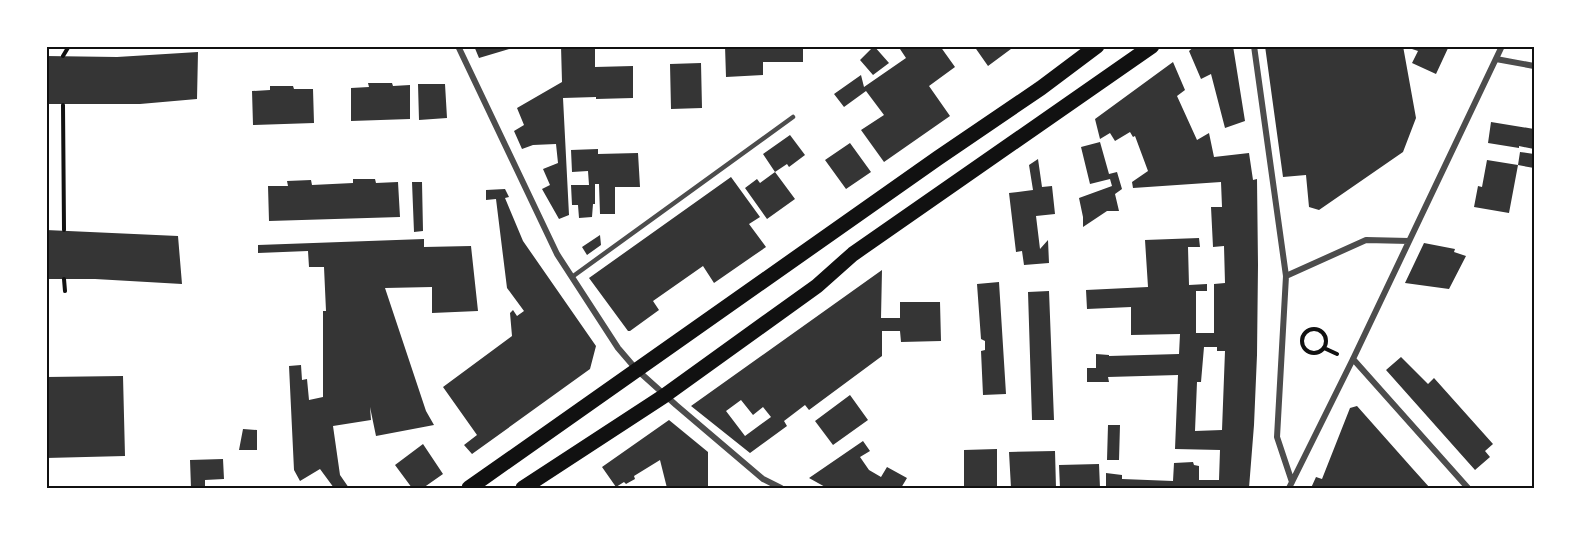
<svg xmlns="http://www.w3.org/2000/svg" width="1581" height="535" font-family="Arial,sans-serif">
  <rect width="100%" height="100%" fill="#fff"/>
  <!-- building -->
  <path fill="#353535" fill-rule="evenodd" d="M474,46H516V47L479,58Z
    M561,46H595V67L633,66V98L596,99V97L563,98L569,215L559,219L542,189L550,185L543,169L558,163L556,144L533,145L522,149L514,131L524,125L517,108L562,82Z
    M725,46H803V62H763V75L726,77Z
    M874,46L889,63L873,75L860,60Z
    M902,46H940L955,67L929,86L950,116L884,162L861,130L884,115L866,91L844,107L834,94L861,75L864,87L906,58L900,49Z
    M974,46H1015L988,66Z
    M1195,46H1233L1245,121L1225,128L1211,74L1201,79L1189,51Z
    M1265,46H1403L1416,118L1403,152L1319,210L1309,207L1306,175L1283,177Z
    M1413,46H1449L1436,74L1412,63L1418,51L1412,49Z
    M198,52L197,99L140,104H46V56L117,57Z
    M1173,62L1185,90L1177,96L1197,140L1209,133L1214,157L1249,153L1253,180L1257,179L1258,265L1257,355L1254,425L1249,488H1106V473L1122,475V479L1173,481L1174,463L1193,462L1194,465L1199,466V480H1219L1220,450L1175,449L1178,375L1108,377L1109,382H1087V368H1096V354L1109,355V356L1179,354L1180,334L1131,335V307L1087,309L1086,290L1148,287L1145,240L1199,238L1200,247H1188L1189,285L1207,284V291H1196V333H1214V284L1225,283L1224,246L1213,247L1211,207H1222L1221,182L1133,188L1132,182L1148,171L1135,136L1133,137L1130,132L1115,141L1110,133L1100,139L1095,119ZM1204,347H1217V351H1225L1222,430L1195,431L1197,382H1201Z
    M701,63L702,108L671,109L670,64Z
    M368,83H392L393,86L410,85V119L351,121V88L369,87Z
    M418,84H445L447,118L419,120Z
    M270,86H293L294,89H313L314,123L253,125L252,91L270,90Z
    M1491,122L1534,129V149L1519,146V148L1488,143Z
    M790,135L805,155L789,167L787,164L775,172L763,154Z
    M1100,142L1109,174L1117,172L1122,189L1115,194L1119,211H1107L1083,227V217L1079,198L1112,186L1110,179L1090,184L1081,147Z
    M850,143L871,172L846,189L825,160Z
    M598,149V154L638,153L640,187H615V214H600L599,184H595V204H593L592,217L579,218L578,205H572L571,185H589L588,171L572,172L571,150Z
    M1520,152L1534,154V168L1518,165Z
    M1038,159L1042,187L1052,186L1055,214L1036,216L1040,249L1048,240L1049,263L1024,265L1022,251L1016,252L1009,193L1033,190L1029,165Z
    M1487,160L1518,165L1509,213L1474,207L1478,186L1482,187Z
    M775,172L795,199L767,219L745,188L757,179L760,183Z
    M731,177L760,217L749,224L766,247L714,283L703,266L653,301L659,310L630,331H628L589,278Z
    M353,179H375L376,183L398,182L400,217L269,221L268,186H288L287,181L311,180L312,185L353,183Z
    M412,182H422L423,231L414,232Z
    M505,189L509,197L505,198L523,241L596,346L590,369L472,454L464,445L477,435L443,387L512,336L510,313L513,310L517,316L524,311L507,288L496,199L486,200V190Z
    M46,230L178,236L182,284L95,279H46Z
    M600,235L601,245L587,255L582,247Z
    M424,239V247L471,246L478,311L432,313V287L385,288L426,411L434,425L376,436L370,407L371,420L333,426L340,475L349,488H334L320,469L300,481L294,470L289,366L301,365L302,380L307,379L309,400L323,397V311H326L324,267H309L308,251L258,253V245Z
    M1424,243L1455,249L1454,252L1466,256L1449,289L1405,283Z
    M882,270L881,318H900V302H940L941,341L901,342L900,331H882V356L809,410L805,405L784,421L787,426L750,453L691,406ZM741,400L753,415L763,407L771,417L745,436L726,411Z
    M999,282L1006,394L983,395L981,351L985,350V341L981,339L977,284Z
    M1049,291L1054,420H1032L1028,292Z
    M1401,357L1428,384L1434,378L1493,444L1485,451L1490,457L1475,470L1386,370Z
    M123,376L125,456L46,458V377Z
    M850,395L868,420L833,445L815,421Z
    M1357,406L1412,468L1430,488H1311L1316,477L1322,479L1350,408Z
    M669,420L708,452V488H667L660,460L634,476L635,479L626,484L624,482L616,487L602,467Z
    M1108,425H1120L1119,460H1107Z
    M243,429L257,430V450H239Z
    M863,441L870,451L860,457L869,470L881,477L887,467L907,478L901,488H827L809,478Z
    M423,444L443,474L423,488H412L395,465Z
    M997,449V488H964V450Z
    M1055,451L1056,488H1011L1009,452Z
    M223,459L224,479L205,480V488H191L190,460Z
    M1099,464L1100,488H1060L1059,465Z"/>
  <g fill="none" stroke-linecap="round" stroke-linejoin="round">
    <!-- path -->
    <path stroke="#111" stroke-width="4" d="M63,56L69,46
      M63,105L64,230
      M64,279L65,291
      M1302 341a12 12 0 1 1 24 0a12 12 0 1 1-24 0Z
      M1324,348L1337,354"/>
    <!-- service -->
    <path stroke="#4c4c4c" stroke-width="4.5" d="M572,277L793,117"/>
    <!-- minor -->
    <path stroke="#4c4c4c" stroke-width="6" d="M458,46L557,254L618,348L636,369L676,405L763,479L781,488
      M1254,46L1286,276L1277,437L1292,482
      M1496,59L1534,66
      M1286,276L1366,240L1409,241
      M1353,359L1468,488
      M1289,488L1353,359L1502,46"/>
    <!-- primary -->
    <path stroke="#111" stroke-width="15" d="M469,488L938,158L1041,88L1097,46
      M523,488L664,396L817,286L853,254L1152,46"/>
  </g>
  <!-- border -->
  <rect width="1581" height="535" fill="none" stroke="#ffffff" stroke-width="96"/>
  <rect x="48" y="48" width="1485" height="439" fill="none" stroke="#111" stroke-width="2"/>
</svg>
